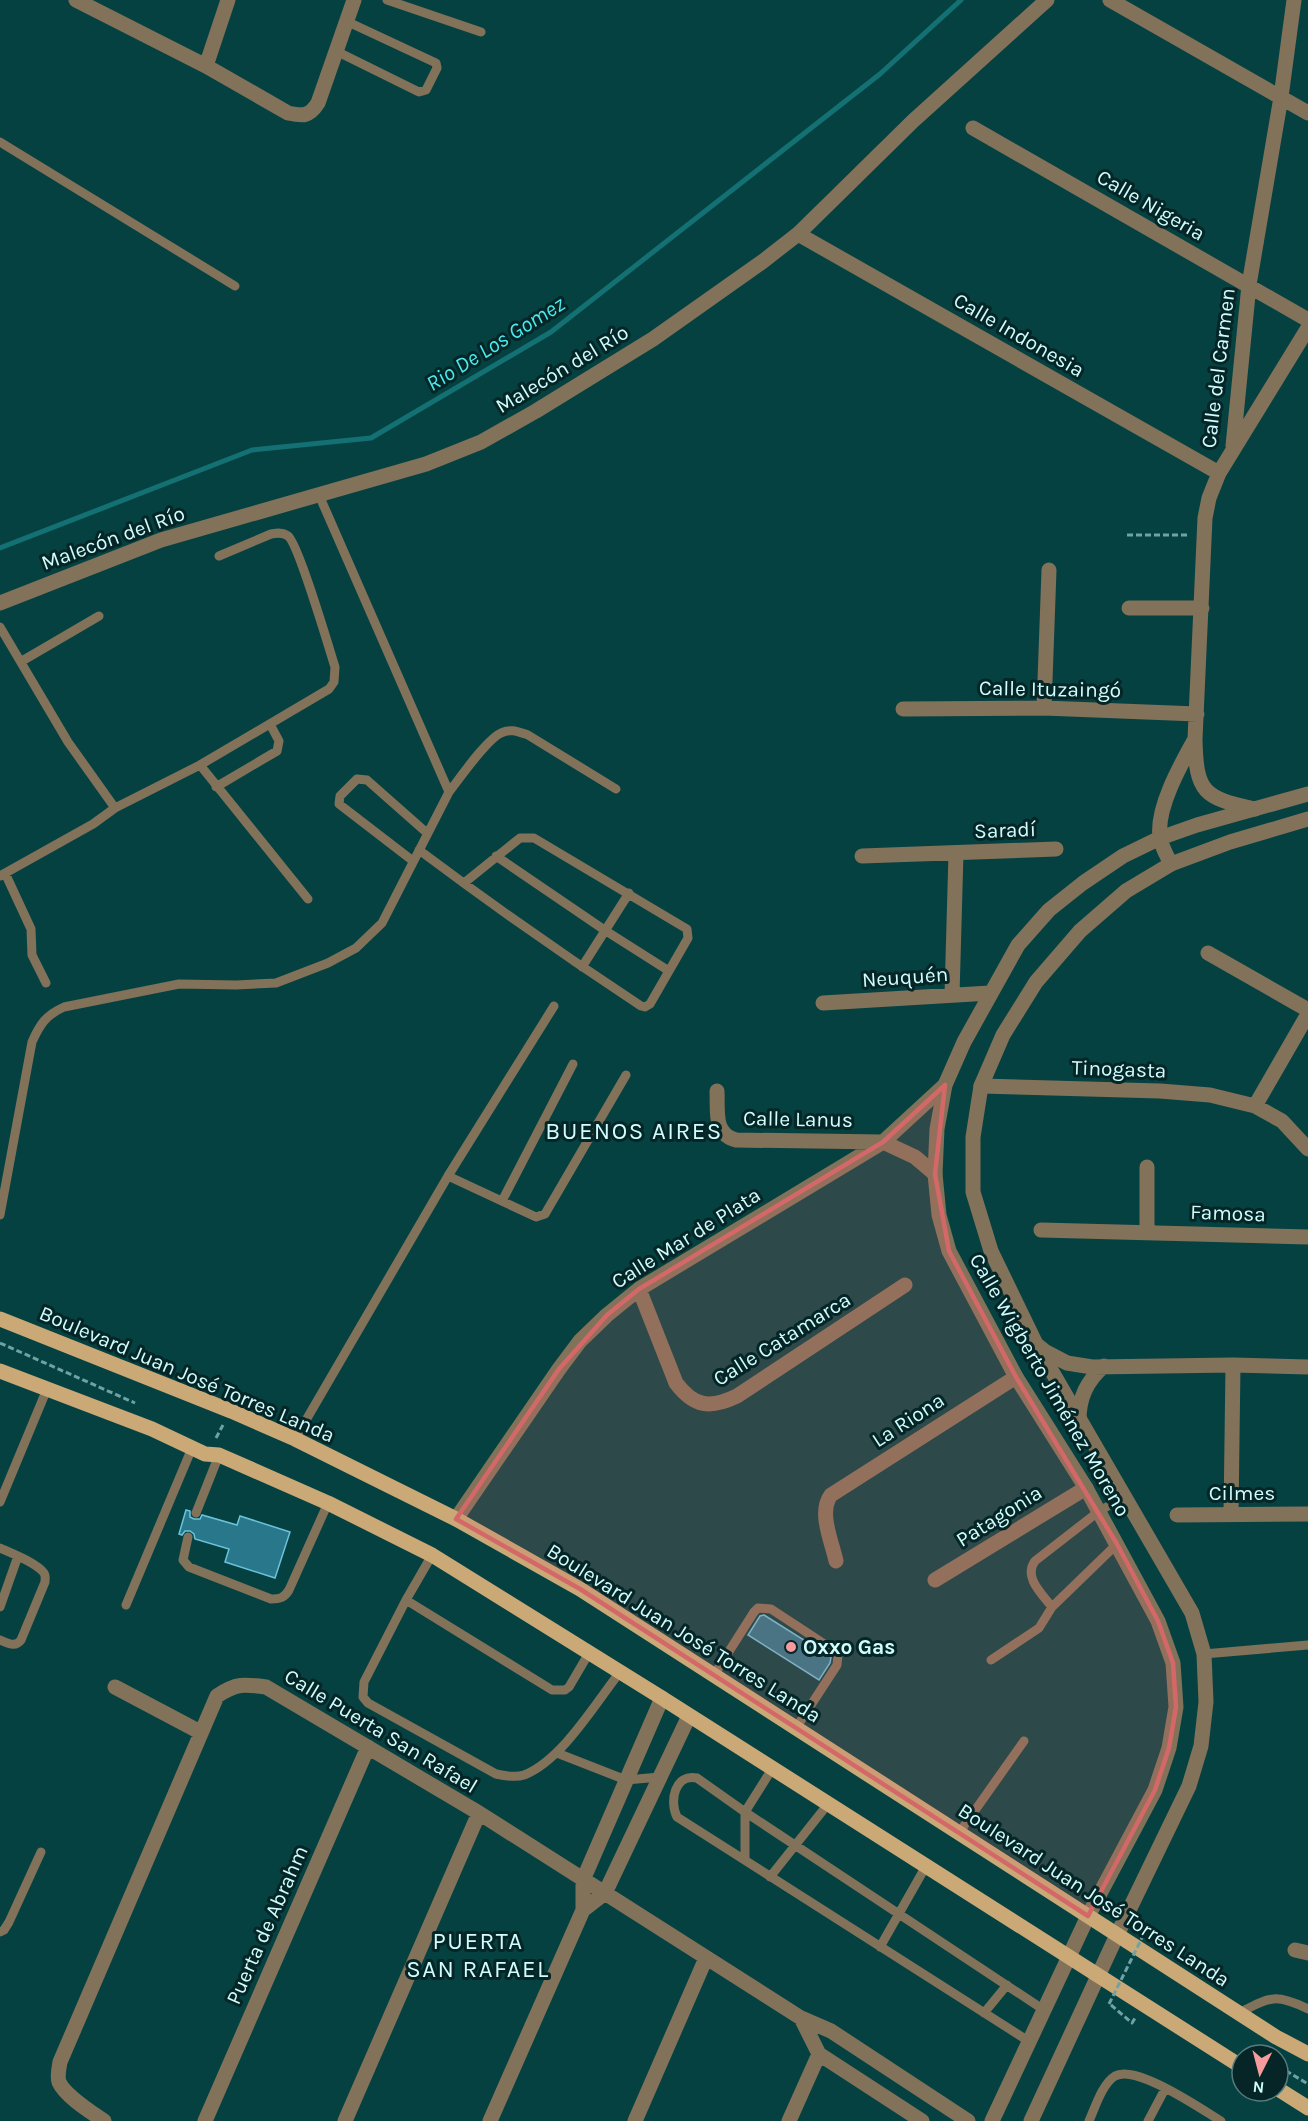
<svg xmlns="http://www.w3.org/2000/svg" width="1308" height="2121" font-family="Karla,sans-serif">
  <rect width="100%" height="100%" fill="#064142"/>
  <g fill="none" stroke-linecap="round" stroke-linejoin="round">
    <!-- stream -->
    <path stroke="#147173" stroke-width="5" d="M0,548L252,450L371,438L551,332L880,74L961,0"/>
  </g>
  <!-- building -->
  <path fill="#29778b" stroke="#6ac3db" stroke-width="1.5" d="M186,1510L190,1511V1517L194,1519H200L202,1515L237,1525L240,1516L290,1532L275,1578L225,1562L229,1549L195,1539L194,1534L190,1531H185L182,1535L179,1534Z
    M764,1615L831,1657L830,1663L819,1680L748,1635L760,1616Z"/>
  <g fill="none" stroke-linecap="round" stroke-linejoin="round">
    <!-- path -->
    <path stroke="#6ea2a3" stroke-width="3" stroke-dasharray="6 3" stroke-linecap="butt" d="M1127,535H1189
      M0,1343L135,1403
      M216,1438L223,1425
      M1147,1928L1159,1941
      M1111,2005L1132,2023L1135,2018
      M1249,2050L1258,2055
      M1278,2066L1308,2084"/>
    <!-- service -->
    <path stroke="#827259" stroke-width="9" d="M387,0L481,32
      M336,51L419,92L426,90L437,68L436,63L346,21
      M0,142L235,286
      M219,556L271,534C277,533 283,532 288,536C298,543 329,648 335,667L334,682L329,689L200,765L308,899
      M0,627L68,742L115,808L93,824L0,876
      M22,661L99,616
      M216,787L277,751L279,741L270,724
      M449,792C460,778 486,740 501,733C510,728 519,732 528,735L616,789
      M115,808L200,765
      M419,850C491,904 565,956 641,1006L645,1007L650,1004L688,938L687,929L534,838H520L464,883
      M496,856L606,931L669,971
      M413,861L339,804L340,796L357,779L367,780L427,833
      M5,873L31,929L32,955L46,983
      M582,967L629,893
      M448,1176L536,1217L545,1214L626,1075
      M502,1201L573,1064
      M0,1215L32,1042C40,1024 46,1015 64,1007L179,984L236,985L276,983L328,963L356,948L382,923L449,792L319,495
      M295,1439L448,1176L554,1006
      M0,1502L47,1389
      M196,1513L219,1455
      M188,1537L183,1560L189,1567L271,1599C280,1599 284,1598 289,1590L328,1503
      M1117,1544L1052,1607C1042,1594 1023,1577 1035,1561L1098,1512L1125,1496
      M0,1548C11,1553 37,1563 44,1573C46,1576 45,1578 45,1582L21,1640C15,1648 8,1643 0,1640
      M432,1555L406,1600L364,1682L363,1697L368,1703L496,1774C505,1776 515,1778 524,1775C562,1760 595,1704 620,1672
      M406,1600L552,1690H565L569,1687L589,1653
      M126,1605L192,1448
      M0,1607L18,1556
      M1204,1654L1308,1645
      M991,1660L1039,1628L1052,1607
      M714,1675L754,1612L758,1608L771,1609L835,1651L838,1655L837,1665L796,1728
      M557,1753L626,1780L660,1777
      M959,1833L1024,1741
      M745,1860V1812L772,1769
      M770,1877L828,1804
      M0,1932L4,1930L9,1922L41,1852
      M880,1947L926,1866
      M984,2013L1007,1985
      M1239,2013C1270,1997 1275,1993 1308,2009
      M1030,2042L677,1817C669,1801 675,1773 697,1778L745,1812L1044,2010
      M1089,2121C1095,2108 1102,2084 1115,2076C1136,2064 1201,2109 1221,2121
      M1148,2121L1165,2089"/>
    <!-- minor -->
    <path stroke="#827259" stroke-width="15" d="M76,0L206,66L288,113C303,116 309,117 318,103L354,0
      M1110,0L1308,113
      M206,66L228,0
      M973,128L1308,320
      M798,234L1219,473
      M1233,446L1249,285L1281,97L1294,0
      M1129,608H1202
      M1044,708L1049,570
      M903,709L1044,708L1197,714
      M1255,809C1204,798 1196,793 1195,739L1205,518L1209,498L1219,473L1308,328
      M862,856L1056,849
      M1171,864C1167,856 1161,846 1160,837C1156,808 1181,764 1195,739
      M1208,953L1308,1010
      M952,995L956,853
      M823,1003L990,993
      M981,1086L1160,1091L1210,1095L1255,1106L1282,1121L1308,1149
      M717,1091C718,1111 713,1134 736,1140L883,1142L915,1157L935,1174
      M1255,1106L1308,1014
      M1147,1167V1232
      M1041,1230L1308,1237
      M639,1289L676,1383C694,1407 710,1409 737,1396L905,1285
      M1036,1344L1046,1352L1067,1363L1092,1367L1233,1365L1308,1367
      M1079,1420C1079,1397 1087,1381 1104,1366
      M1231,1514L1233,1365
      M1177,1515L1308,1514
      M456,1519L559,1369L580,1341L607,1315L639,1289L883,1142L945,1085
      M836,1561C832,1542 818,1512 831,1495L1016,1377
      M935,1580L1086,1488
      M115,1687L200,1732
      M583,1910L605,1893L689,1716
      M1295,1950L1308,1953
      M801,2018L819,2054L922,2121
      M104,2121C91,2112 65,2096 59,2082C57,2076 59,2068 60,2062L217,1696C236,1683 244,1684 266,1687L479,1813L801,2018L831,2031L968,2121
      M205,2121L368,1747
      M345,2121L479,1813
      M490,2121L583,1910V1880L662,1698
      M635,2121L706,1958
      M789,2121L819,2054"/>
    <!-- tertiary -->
    <path stroke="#827259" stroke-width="15" d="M0,603L161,540L426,464L481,442L536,411L653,339L762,262L798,234L913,121L1047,0
      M992,2121L1088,1916L1155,1790L1169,1748L1176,1707L1173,1663L1158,1621L1086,1488L1016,1377L949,1251L939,1215L935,1174L937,1129L945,1085L964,1042L1018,945L1049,910L1083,883L1123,856L1160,838L1197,825L1308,794
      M1031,2121L1117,1935L1189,1786L1201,1746L1206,1702L1204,1654L1192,1613L1036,1344L991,1251L973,1192V1137L981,1086L1003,1035L1036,982L1080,931L1126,891L1171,864L1230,842L1308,819"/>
    <!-- primary -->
    <path stroke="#cba977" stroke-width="15" d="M0,1319L231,1411L295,1439L456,1519L580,1589L1276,2037L1308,2054
      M0,1371L152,1429L205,1454L219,1455L328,1503L432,1555L662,1698L1242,2067
      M1278,2089L1308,2108"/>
    <!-- path-bridge -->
    <path stroke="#6ea2a3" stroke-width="3" stroke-dasharray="6 3" stroke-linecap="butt" d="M1109,2004L1147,1928"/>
  </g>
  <!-- marked area -->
  <path fill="#d46868" fill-opacity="0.2" stroke="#d46868" stroke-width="4.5" stroke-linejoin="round" d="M945,1085L935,1174L949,1251L1016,1377L1117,1544L1158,1621L1173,1663L1176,1707L1169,1748L1155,1790L1088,1916L580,1589L456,1519L559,1369L607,1315L639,1289L883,1142Z"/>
  <!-- markers -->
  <circle fill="#f59b9e" stroke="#052526" stroke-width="2" cx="791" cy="1647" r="6"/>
  <g text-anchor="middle" stroke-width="6" stroke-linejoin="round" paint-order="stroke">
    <!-- street labels -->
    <g font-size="21" fill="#d0fdfd" stroke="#052526">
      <text transform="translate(1151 205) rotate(30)" y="7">Calle Nigeria</text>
      <text transform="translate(1019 335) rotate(30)" y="7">Calle Indonesia</text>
      <text transform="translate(1218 368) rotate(-83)" y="7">Calle del Carmen</text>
      <text transform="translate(562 369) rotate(-31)" y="7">Malecón del Río</text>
      <text transform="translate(113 538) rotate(-20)" y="7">Malecón del Río</text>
      <text transform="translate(1050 689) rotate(1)" y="7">Calle Ituzaingó</text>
      <text transform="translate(1005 830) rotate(-2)" y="7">Saradí</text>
      <text transform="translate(905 977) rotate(-4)" y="7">Neuquén</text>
      <text transform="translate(1119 1069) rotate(2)" y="7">Tinogasta</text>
      <text transform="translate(798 1119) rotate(1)" y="7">Calle Lanus</text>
      <text transform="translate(1228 1213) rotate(2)" y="7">Famosa</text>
      <text transform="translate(686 1238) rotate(-32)" y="7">Calle Mar de Plata</text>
      <text transform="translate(782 1339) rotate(-32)" y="7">Calle Catamarca</text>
      <text transform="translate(187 1374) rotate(23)" y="7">Boulevard Juan José Torres Landa</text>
      <text transform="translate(1050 1385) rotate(60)" y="7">Calle Wigberto Jiménez Moreno</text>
      <text transform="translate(908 1420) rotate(-33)" y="7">La Riona</text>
      <text x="1242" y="1500">Cilmes</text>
      <text transform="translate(999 1516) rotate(-32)" y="7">Patagonia</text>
      <text transform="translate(684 1633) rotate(32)" y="7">Boulevard Juan José Torres Landa</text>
      <text transform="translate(381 1731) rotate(31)" y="7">Calle Puerta San Rafael</text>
      <text transform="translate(1094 1895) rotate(33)" y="7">Boulevard Juan José Torres Landa</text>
      <text transform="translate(267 1925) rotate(-66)" y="7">Puerta de Abrahm</text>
    </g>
    <!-- poi labels -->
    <g font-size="21" font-weight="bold" fill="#d0fdfd" stroke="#052526" text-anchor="start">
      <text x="803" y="1654">Oxxo Gas</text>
    </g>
    <!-- water labels -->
    <g font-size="22" font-style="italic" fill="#49ebef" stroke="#052526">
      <text transform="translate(495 343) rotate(-32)" y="8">Rio De Los Gomez</text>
    </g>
    <!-- quarter labels -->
    <g font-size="24" letter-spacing="1.5" fill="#d0fdfd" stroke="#052526">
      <text x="634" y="1139">BUENOS AIRES</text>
      <text x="478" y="1949">PUERTA<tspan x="478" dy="28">SAN RAFAEL</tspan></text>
    </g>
  </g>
  <!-- north arrow -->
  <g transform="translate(1260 2073) rotate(186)"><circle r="28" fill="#052526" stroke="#567b7c" stroke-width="1.5"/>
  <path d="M0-4.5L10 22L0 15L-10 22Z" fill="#f59b9e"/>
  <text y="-9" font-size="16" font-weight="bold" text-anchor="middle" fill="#d0fdfd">N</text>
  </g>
</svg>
